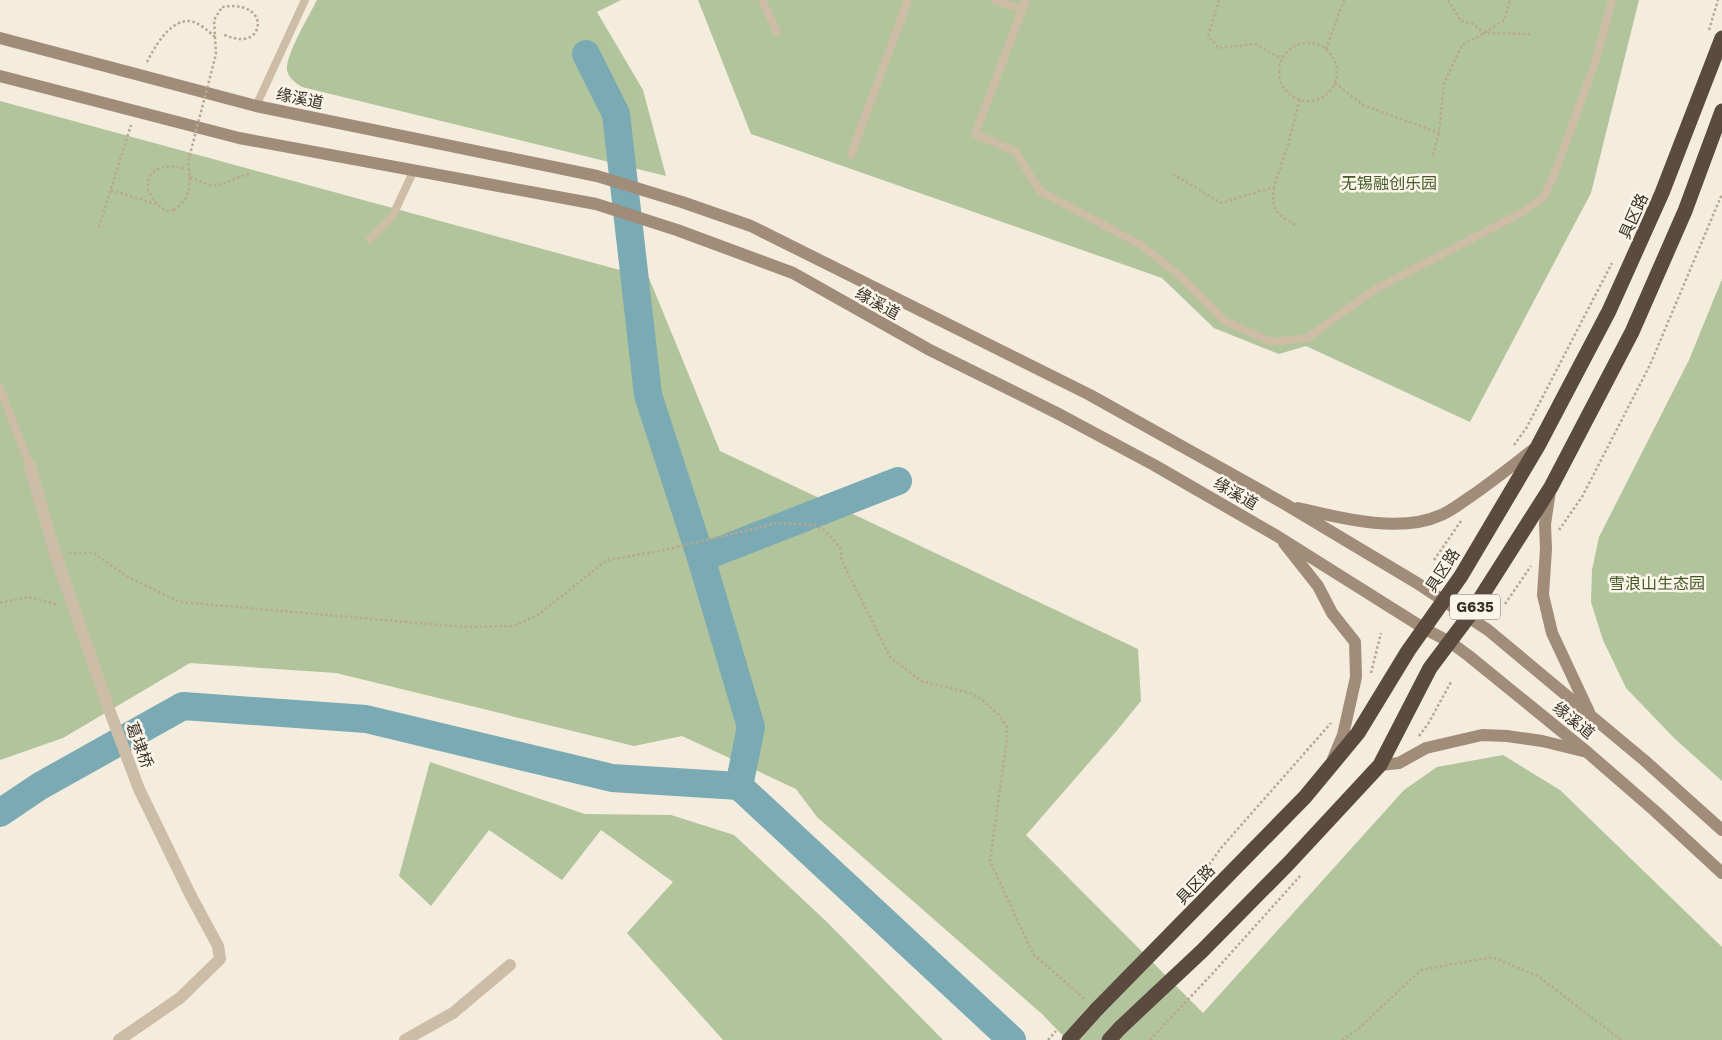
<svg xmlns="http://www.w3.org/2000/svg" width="1722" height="1040" font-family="'Work Sans','Noto Sans SC',sans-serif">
  <rect width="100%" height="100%" fill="#f4ecdd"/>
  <!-- green -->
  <path fill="#b2c49b" d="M317,0H621L597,12L643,90L666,176L302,87C296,83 288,78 287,70C285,56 310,14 317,0Z
    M698,0H1639L1591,193L1470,422L1306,346L1279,354L1214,328L1162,278L751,134Z
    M0,101L649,278L720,451L1138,649L1141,701L1114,734L1026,835L1203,1013L1404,790L1437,767L1503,755L1560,790L1722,947V1040H1067L1042,1014L817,817L796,789L682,736L634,746L336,673L190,663L63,738L0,760Z
    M1722,279V781L1674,738L1626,688L1603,640L1591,602L1592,570L1599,537L1689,360Z
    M430,762L585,814L671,815L734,835L827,922L943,1040H723L627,933L673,882L601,830L562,880L489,830L431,906L399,876Z"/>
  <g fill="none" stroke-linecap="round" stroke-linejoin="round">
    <!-- river -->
    <path stroke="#7aaab3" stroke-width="28" d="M701,558L898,481
      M739,786L1012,1040
      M0,813L40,786L183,706L366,719L612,778L739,786L751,727L701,558L648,395L616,114L586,54"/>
    <!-- path -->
    <path stroke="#b9a791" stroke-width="2.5" stroke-dasharray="2.5 2.5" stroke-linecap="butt" d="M1219,0L1208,36L1219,48L1255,44L1282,59
      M1448,0L1461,21L1473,24L1484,33L1530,34
      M222,7C264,0 266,36 244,39C237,40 231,37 224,35
      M1709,30L1718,0
      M1279 72a29 29 0 1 1 58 0a29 29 0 1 1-58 0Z
      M1326,49L1344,0
      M147,62C154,48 169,21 188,21C198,21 208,31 215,37
      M1335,83L1363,105L1439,133L1444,83L1462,45L1484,33L1504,20L1510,0
      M1433,155L1439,133
      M1173,174L1221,203L1274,187L1288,145L1300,99
      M190,177C222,193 219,182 249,174
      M1274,187C1271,210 1276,213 1295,225
      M111,190L155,204
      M174,210L166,211C133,189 148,159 184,168
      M99,227L131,125
      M1514,445L1527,427L1612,263
      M1559,530L1582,497L1650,365L1722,194
      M69,553H94L126,576L180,602L463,627L514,626L538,615L607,560L660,551L778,523L815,525L824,530L833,539L840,548L842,561L890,657L921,681L970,693L981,699L999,715L1007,727V739L990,861L1033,954L1086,1000
      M1434,560L1461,521
      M0,603L28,597L59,605
      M1505,604L1531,566
      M1371,673L1381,633
      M1419,736L1428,724L1451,682
      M1192,889L1221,848L1331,723
      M1150,1040L1213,973L1301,875
      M1342,1040L1357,1030L1421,970L1492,957L1538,976L1621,1040"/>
    <!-- lane -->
    <path stroke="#cdbda7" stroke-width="8" d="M762,0L777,32
      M995,0L1022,10
      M1026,0L975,134L1015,151L1040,191L1141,245L1181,277L1225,321L1271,342L1307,338L1374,290L1521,213L1543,198L1554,175L1596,60L1612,0
      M256,106L305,0
      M851,155L908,0
      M370,239L392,217L414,170
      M0,388L30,466"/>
    <!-- street -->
    <path stroke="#cdbda7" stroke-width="12" d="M30,466L55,553L110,712L139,789L191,896L218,946L220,959L180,998L119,1040
      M405,1040L453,1013L510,965"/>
    <!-- secondary -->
    <path stroke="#a18c79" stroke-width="12" d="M0,38L256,106L597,176L682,202L751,226L1090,395L1285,504L1417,583L1488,630L1644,760L1722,830
      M0,76L239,138L596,204L677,230L793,273L928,349L1055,412L1154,465L1277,536L1425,629L1450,642L1469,656L1587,752L1655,811L1722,873
      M1550,491L1545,524L1546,549L1543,595L1552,633L1589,712
      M1298,508C1340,518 1400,534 1441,515C1451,511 1461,503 1470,497C1492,482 1513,465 1534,449
      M1284,543L1318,586L1332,613L1355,642L1356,677L1343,735L1333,759
      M1380,765L1399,763L1426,748L1482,735L1507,736L1542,741L1583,751"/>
    <!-- highway -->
    <path stroke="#5b4b3f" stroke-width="15" d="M1097,1009L1305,797L1358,733L1408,651L1461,576L1538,446L1609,311L1662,193L1722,38
      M1120,1028L1202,951L1288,864L1380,765L1430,668L1469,616L1551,487L1632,332L1685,211L1722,111"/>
    <!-- path-bridge -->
    <path stroke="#b9a791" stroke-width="2.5" stroke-dasharray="2.5 2.5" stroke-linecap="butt" d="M174,210C192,198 191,181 188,162L216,54L214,20L222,7
      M1048,1040L1056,1031"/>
    <!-- highway-bridge -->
    <path stroke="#5b4b3f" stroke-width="15" d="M1069,1040L1097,1009
      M1109,1040L1120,1028"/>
  </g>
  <g text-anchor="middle" stroke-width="5" stroke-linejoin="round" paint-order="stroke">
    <!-- shield labels -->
    <rect fill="#fbf5e9" stroke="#736b62" stroke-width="1" x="1450" y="594.5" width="50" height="25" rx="4"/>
    <g font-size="15" font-weight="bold" fill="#393028">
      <text x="1475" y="612">G635</text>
    </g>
    <!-- street labels -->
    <g font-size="16" fill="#393028" stroke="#fbf5e9">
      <text transform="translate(300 98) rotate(12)" y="6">缘溪道</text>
      <text transform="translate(1633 216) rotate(-66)" y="6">具区路</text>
      <text transform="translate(878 303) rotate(29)" y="6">缘溪道</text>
      <text transform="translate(1236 493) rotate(30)" y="6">缘溪道</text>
      <text transform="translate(1442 570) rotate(-57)" y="6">具区路</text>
      <text transform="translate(1574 720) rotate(39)" y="6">缘溪道</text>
      <text transform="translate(140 745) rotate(69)" y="6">葛埭桥</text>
      <text transform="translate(1195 884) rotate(-46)" y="6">具区路</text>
    </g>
    <!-- park labels -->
    <g font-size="16" fill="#43592a" stroke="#fbf5e9">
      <text x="1389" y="189">无锡融创乐园</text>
      <text x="1657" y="589">雪浪山生态园</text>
    </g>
  </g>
</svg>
